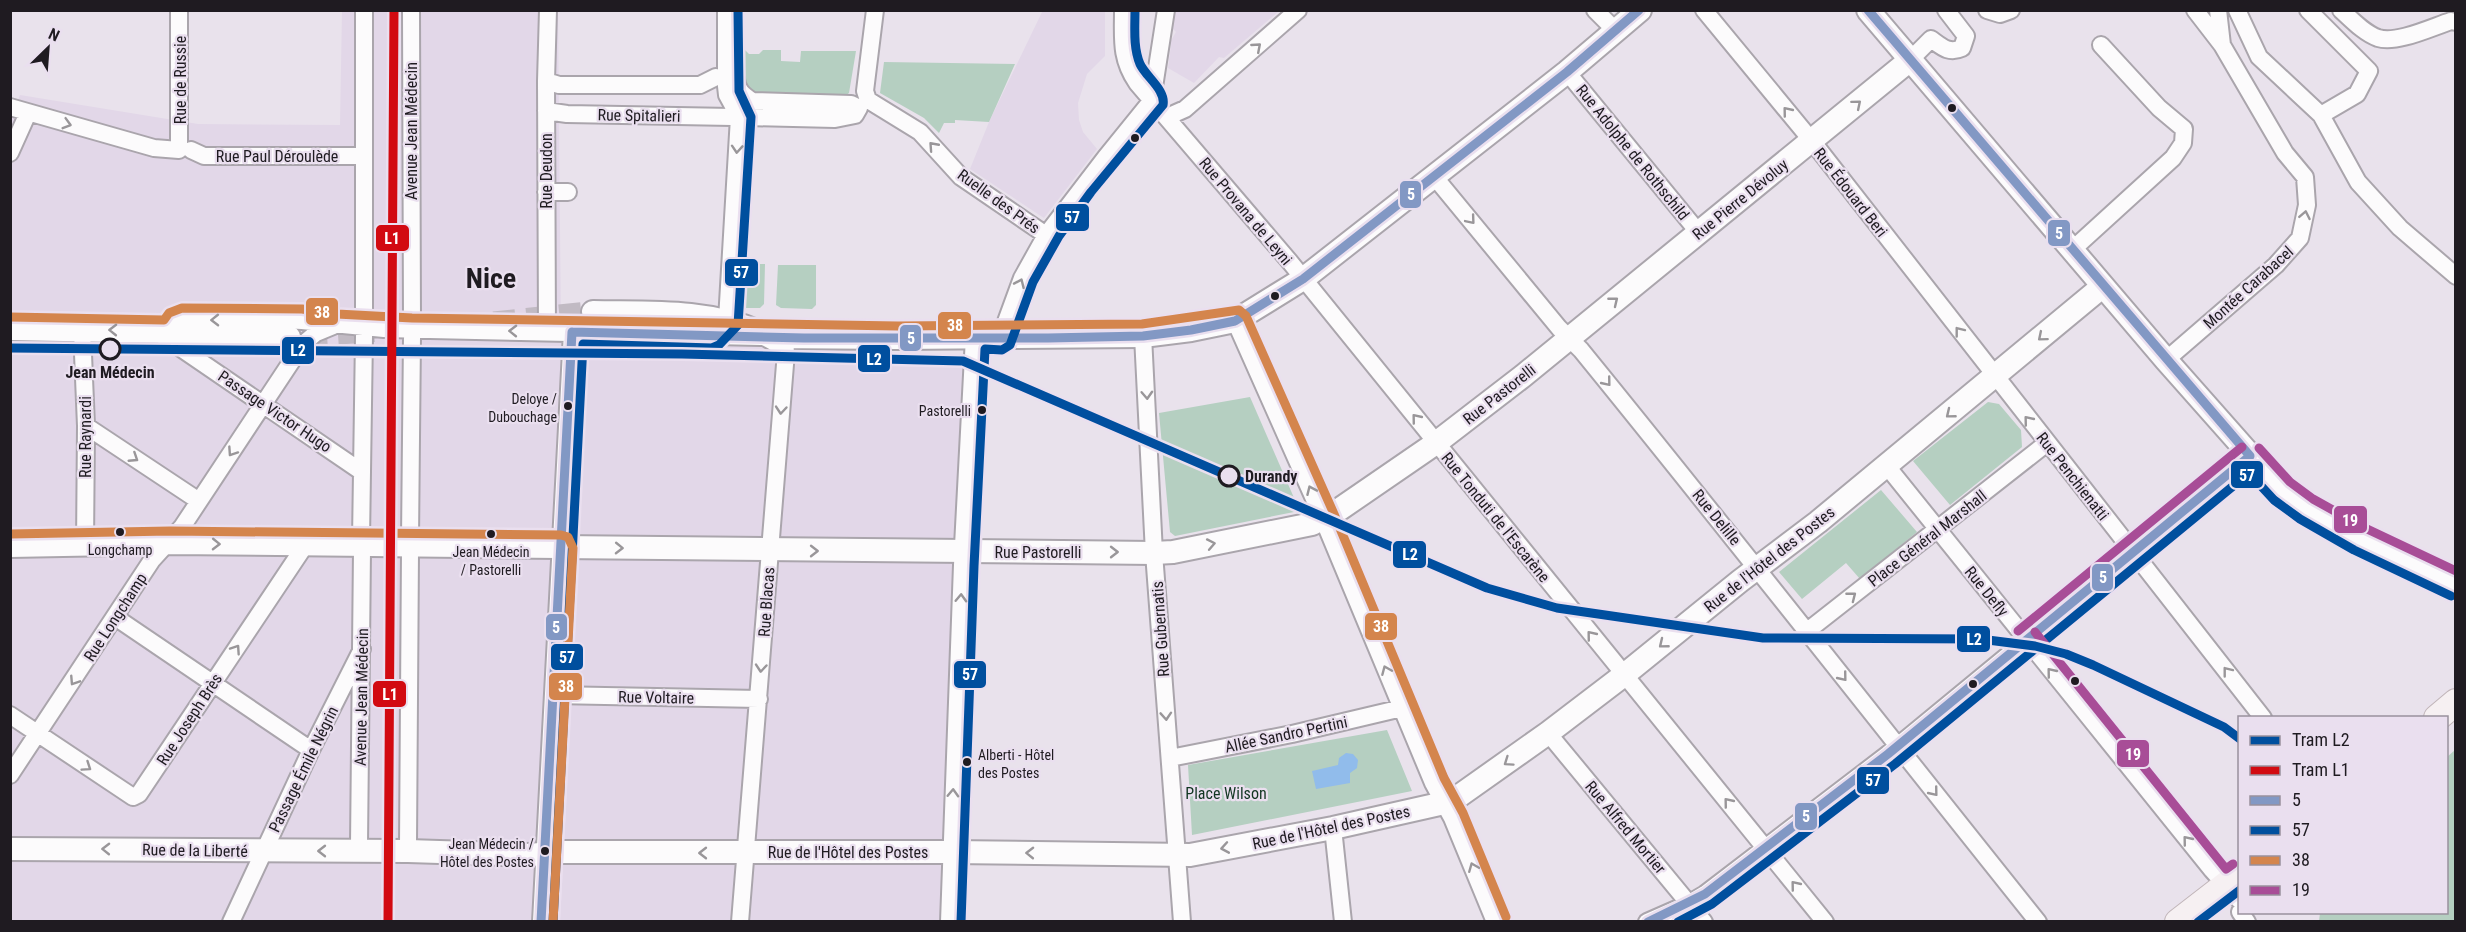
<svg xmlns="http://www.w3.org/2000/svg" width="2466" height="932" font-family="'Roboto Condensed',sans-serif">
  <rect width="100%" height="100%" fill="#e9e2ec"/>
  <!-- built -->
  <path fill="#e2d7e8" d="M1043,10L1105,11V56L1087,74L1078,103L1079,120L1083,132L1097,149L1044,218L970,169L989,122Z
    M342,11H558L561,335L966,356L941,921H11L10,120L20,95L198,124L340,125Z
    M1175,11H1279L1224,58L1219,57L1194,83L1168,68L1171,45L1169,44L1176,32L1172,28Z"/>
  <!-- green -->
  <path fill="#b5cfc1" d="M739,50H745L749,54H759L763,50H781V61L800,62L801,51H856L849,93L842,98L753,97L738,84Z
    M884,62L1015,64L989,122L955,120V123H944L939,133L924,118L880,93Z
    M748,264H765L764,304L760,308H746L739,296L741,269H748Z
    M778,265H816V305L812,309L781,308L776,305Z
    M1250,397L1298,507L1294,512L1175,536L1170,532L1159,413Z
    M1988,402L1999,404L2021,430L2022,447L1950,505L1913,461Z
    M1881,490L1917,532L1860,579L1846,563L1802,599L1779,572Z
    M1387,730L1412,791L1192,835L1188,765Z
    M2455,750V921H2319L2320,913L2446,912L2447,757Z"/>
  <!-- water -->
  <path fill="#91bceb" d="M1346,753L1353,754L1358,760L1357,768L1350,773V783L1316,789L1312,771L1338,765L1339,758Z"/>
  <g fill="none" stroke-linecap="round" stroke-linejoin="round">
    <!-- secondary-tunnel -->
    <path stroke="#c1bac3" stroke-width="22" stroke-dasharray="22 11" stroke-linecap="butt" d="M461,326L593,312
      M305,336L374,331"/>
    <!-- street casing -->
    <g stroke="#aaa5ac" stroke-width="20">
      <path id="street" d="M411,10L412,323
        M875,10L865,91L868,100L920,132L961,177L1046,235
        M1123,10C1123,39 1120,58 1137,83L1290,262L1825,922
        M1595,10L1616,31
        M1704,10L1812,141L2263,718
        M1987,10L2000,14L2011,10
        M2218,10L2222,45
        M2237,10L2259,57L2321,115L2358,182L2400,228L2456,276
        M2308,10L2369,71L2357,94L2321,115
        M2341,10C2352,20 2364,33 2378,38C2397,44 2432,27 2451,21L2456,22
        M1910,60L1931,39C1942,47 1949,54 1962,48L1966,36L1946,10
        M1567,72L1699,233
        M736,79C737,90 743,95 752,101L851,104L859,108L855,115L835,119L747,117
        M546,81L559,85H700L716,77
        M10,107L154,148L179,150V10
        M546,111L567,114L732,117
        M1167,117L1185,109L1298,10
        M191,150L204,156H364
        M10,153L28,113
        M1433,175L1559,328L1581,350C1735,539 1885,731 2038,922
        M546,192H568
        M2072,250L2173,158L2183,143L2184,129L2159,108L2101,45
        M1235,321L1323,519L1433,783L1452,818L1495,922
        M364,322V10
        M718,329L727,320L739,117L727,95L726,86V10
        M82,330L86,426L85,545
        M157,332L362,472
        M171,332L176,323L183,320L264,319L302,321L384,329L761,337
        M547,332L546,81L548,10
        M1143,336L1154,553L1182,922
        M1000,338L1022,278L1046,235L1105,158L1152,100L1166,10
        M2166,360L2276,265L2300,238L2307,205L2305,177L2285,153L2222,45L2195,10
        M86,426L199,501
        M1886,465L2212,870L2240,901
        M410,539L412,337
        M361,540L364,336
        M115,617L311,750
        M1806,632L2047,443
        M554,695L759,699
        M10,715L133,797L139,794L306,544
        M1548,733L1704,922
        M1170,758L1292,734L1402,708
        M10,775L152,560L182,527L303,344L316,333L333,326
        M1333,828L1343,922
        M359,845L362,550
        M408,845L410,551
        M2240,912L2247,922
        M231,922L311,750L362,649
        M541,922L572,332
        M740,922L786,352
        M949,922L962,565L974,337
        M1647,922L1688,904L1705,894L1888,754L2250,456"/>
    </g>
    <!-- secondary casing -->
    <g stroke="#aaa5ac" stroke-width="26">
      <path id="secondary" d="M1868,10L2166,360L2282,491L2328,523L2456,585
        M593,312C650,313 706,309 759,332C768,335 776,339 783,346
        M10,329L171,332L225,338L289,337
        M771,337L898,338L1143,336L1191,330L1235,321L1303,279L1567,72L1640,10
        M10,546L170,543L1154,553L1173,552L1312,524L1337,511L1436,443L1523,376L1910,60
        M10,849L408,851L530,855L560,852H951L1190,855L1333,828L1444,803L1459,796L1548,733L1624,675L1740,581L1818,522L2103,286"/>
    </g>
    <!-- primary casing -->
    <g stroke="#c1b5b9" stroke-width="28">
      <path id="primary" d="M2437,718L2456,702
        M2178,922L2240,874"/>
    </g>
    <!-- street -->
    <use href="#street" stroke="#fcfbfc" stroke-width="16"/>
    <!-- secondary -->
    <use href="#secondary" stroke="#fcfbfc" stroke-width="22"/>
    <!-- primary -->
    <use href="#primary" stroke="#f6f0f2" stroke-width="26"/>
    <!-- bus-1 casing -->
    <g stroke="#eadfef" stroke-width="14">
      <path id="bus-1" d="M1868,10L2250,456
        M572,332L804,338H1048L1143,336L1191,330L1235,321L1303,279L1567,72L1639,10
        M541,922L572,332
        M1648,922L1705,894L1888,754L2250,456"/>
    </g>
    <!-- bus-2 casing -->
    <g stroke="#eadfef" stroke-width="14">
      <path id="bus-2" d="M553,922L583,344L712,348L719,345L738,325L751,117L739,91L738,10
        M961,922L974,566L985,349L1002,350L1010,345L1033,282L1059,236L1091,192L1163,105C1166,90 1146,77 1140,64C1133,47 1135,28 1135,10
        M1678,922L1712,904L1895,764L2249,473L2274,500L2300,519L2354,550L2451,596
        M2198,922L2240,890"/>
    </g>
    <!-- bus-3 casing -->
    <g stroke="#eadfef" stroke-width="14">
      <path id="bus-3" d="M10,317L164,320L169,313L182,308L302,309L337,314L412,318L898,326L1142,324L1239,310L1246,316L1334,514L1444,778L1463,813L1506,917
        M10,534L170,531L561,535L568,537L573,548L553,922"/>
    </g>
    <!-- bus-4 casing -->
    <g stroke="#eadfef" stroke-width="14">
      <path id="bus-4" d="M2259,448L2290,482L2313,499L2365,528L2456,571
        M2018,631L2242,447
        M2035,632L2226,869L2233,864"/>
    </g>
    <!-- bus-1 -->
    <use href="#bus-1" stroke="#8298c4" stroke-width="9"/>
    <!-- bus-2 -->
    <use href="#bus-2" stroke="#004f9e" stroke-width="9"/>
    <!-- bus-3 -->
    <use href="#bus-3" stroke="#d4854d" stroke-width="9"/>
    <!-- bus-4 -->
    <use href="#bus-4" stroke="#a84d97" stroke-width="9"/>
    <!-- tram-1 casing -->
    <g stroke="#eadfef" stroke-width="14">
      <path id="tram-1" d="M10,348L682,354L963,361L1487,588L1557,608L1763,638L1980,639L2035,646L2066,654L2093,665L2224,727L2240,739"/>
    </g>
    <!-- tram-2 casing -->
    <g stroke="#eadfef" stroke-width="14">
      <path id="tram-2" d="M388,922L394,10"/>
    </g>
    <!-- tram-1 -->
    <use href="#tram-1" stroke="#004f9f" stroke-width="9"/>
    <!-- tram-2 -->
    <use href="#tram-2" stroke="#d20a11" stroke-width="9"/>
  </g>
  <!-- one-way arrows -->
  <defs><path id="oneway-chevron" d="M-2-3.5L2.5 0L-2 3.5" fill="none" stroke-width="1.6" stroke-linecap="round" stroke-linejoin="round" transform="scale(1.5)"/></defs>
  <g stroke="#999699">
    <use href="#oneway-chevron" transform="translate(1257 47) rotate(-41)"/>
    <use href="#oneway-chevron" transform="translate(1857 104) rotate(-40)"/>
    <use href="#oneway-chevron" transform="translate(1787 111) rotate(-129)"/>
    <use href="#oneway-chevron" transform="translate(67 124) rotate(16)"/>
    <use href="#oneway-chevron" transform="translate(933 146) rotate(-132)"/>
    <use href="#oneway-chevron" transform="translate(737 149) rotate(94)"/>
    <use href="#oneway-chevron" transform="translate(2305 215) rotate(-79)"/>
    <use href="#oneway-chevron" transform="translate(1471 220) rotate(50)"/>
    <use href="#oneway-chevron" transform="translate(1020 283) rotate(-66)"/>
    <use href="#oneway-chevron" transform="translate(1614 301) rotate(-39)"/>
    <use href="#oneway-chevron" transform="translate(215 320) rotate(179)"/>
    <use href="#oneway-chevron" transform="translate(113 330) rotate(-179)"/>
    <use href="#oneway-chevron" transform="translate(513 331) rotate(-179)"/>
    <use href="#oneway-chevron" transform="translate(1959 331) rotate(-128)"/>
    <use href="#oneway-chevron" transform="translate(2042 337) rotate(140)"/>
    <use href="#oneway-chevron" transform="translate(1607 382) rotate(51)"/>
    <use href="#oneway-chevron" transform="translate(1147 395) rotate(87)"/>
    <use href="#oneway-chevron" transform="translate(781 410) rotate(95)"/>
    <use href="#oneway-chevron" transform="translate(1950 414) rotate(141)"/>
    <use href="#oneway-chevron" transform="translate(1416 418) rotate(-129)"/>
    <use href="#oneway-chevron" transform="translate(2028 420) rotate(-129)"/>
    <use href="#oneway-chevron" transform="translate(232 452) rotate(124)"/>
    <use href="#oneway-chevron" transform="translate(134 458) rotate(33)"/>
    <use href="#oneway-chevron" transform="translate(1311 490) rotate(-114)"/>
    <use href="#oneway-chevron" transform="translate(216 544) rotate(1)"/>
    <use href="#oneway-chevron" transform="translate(1211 544) rotate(-11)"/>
    <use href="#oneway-chevron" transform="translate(619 548) rotate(1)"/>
    <use href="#oneway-chevron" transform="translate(814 551)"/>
    <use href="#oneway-chevron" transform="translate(1114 552)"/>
    <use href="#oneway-chevron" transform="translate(1852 596) rotate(-38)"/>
    <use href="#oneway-chevron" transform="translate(961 598) rotate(-88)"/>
    <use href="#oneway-chevron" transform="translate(1591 635) rotate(-129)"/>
    <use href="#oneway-chevron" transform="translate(1663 644) rotate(141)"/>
    <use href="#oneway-chevron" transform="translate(236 649) rotate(-56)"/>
    <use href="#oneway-chevron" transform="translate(761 668) rotate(95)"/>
    <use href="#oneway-chevron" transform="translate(1386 670) rotate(-113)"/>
    <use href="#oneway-chevron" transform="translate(2227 671) rotate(-128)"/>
    <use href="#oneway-chevron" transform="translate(2051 672) rotate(-129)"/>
    <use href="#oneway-chevron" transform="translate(1843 677) rotate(51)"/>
    <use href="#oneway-chevron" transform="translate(74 681) rotate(123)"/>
    <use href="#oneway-chevron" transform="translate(1166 716) rotate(86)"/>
    <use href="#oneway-chevron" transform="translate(1508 762) rotate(145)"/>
    <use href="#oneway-chevron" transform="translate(87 767) rotate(34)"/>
    <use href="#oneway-chevron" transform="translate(1934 792) rotate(51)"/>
    <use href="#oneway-chevron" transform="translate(953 793) rotate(-88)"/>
    <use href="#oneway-chevron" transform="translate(1728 802) rotate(-129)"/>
    <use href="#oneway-chevron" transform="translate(2187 840) rotate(-129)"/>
    <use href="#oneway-chevron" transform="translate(1225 848) rotate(170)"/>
    <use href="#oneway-chevron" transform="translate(106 849) rotate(-179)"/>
    <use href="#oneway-chevron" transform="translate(322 851) rotate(180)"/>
    <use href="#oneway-chevron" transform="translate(703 853) rotate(-180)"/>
    <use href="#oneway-chevron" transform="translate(1030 853) rotate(-179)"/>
    <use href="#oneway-chevron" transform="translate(1473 867) rotate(-112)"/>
    <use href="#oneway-chevron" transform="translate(1795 885) rotate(-129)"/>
  </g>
  <!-- markers -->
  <g fill="#1f1b21" stroke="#eadfef" stroke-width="2">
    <circle cx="1952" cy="108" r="5"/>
    <circle cx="1135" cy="138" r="5"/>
    <circle cx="1275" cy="296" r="5"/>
    <circle cx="568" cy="406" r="5"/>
    <circle cx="982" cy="410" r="5"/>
    <circle cx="120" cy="532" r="5"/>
    <circle cx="491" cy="534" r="5"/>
    <circle cx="2075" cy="681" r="5"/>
    <circle cx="1973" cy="684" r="5"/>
    <circle cx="967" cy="762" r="5"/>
    <circle cx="545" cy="851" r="5"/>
  </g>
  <g fill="#eadfef" stroke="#1f1b21" stroke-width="3">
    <circle cx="110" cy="349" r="10"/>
    <circle cx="1229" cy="476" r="10"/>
  </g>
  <g text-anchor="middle" stroke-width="4.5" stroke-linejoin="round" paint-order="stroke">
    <!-- bus labels -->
    <g font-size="14" fill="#1f1b21" stroke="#eadfef" text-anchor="end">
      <text x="557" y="404">Deloye /<tspan x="557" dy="18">Dubouchage</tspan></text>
      <text x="971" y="416">Pastorelli</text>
      <text x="120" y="555" text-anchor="middle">Longchamp</text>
      <text x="491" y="557" text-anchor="middle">Jean Médecin<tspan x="491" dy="18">/ Pastorelli</tspan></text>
      <text x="978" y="760" text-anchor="start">Alberti - Hôtel<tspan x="978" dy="18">des Postes</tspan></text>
      <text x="534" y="849">Jean Médecin /<tspan x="534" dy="18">Hôtel des Postes</tspan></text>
    </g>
    <!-- street labels -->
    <g font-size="16" fill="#1f1b21" stroke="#eadfef">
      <text transform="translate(180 80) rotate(-90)" y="6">Rue de Russie</text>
      <text transform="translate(639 115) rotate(1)" y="6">Rue Spitalieri</text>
      <text transform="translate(411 131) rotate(-90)" y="6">Avenue Jean Médecin</text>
      <text transform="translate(1633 152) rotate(51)" y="6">Rue Adolphe de Rothschild</text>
      <text x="277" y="162">Rue Paul Déroulède</text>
      <text transform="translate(546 171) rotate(-90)" y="6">Rue Deudon</text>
      <text transform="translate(1851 192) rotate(52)" y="6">Rue Édouard Beri</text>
      <text transform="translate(1740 199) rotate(-39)" y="6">Rue Pierre Dévoluy</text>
      <text transform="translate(999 201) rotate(36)" y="6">Ruelle des Prés</text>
      <text transform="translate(1246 211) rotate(50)" y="6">Rue Provana de Leyni</text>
      <text transform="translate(2248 287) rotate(-42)" y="6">Montée Carabacel</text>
      <text transform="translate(1499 394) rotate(-38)" y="6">Rue Pastorelli</text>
      <text transform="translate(275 411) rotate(34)" y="6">Passage Victor Hugo</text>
      <text transform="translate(85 437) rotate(-90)" y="6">Rue Raynardi</text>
      <text transform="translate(2073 476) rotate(52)" y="6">Rue Penchienatti</text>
      <text transform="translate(1496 517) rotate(51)" y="6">Rue Tonduti de l'Escarène</text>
      <text transform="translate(1717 517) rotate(51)" y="6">Rue Delille</text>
      <text transform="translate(1927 538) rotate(-38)" y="6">Place Général Marshall</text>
      <text x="1038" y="558">Rue Pastorelli</text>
      <text transform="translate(1769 559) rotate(-38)" y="6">Rue de l'Hôtel des Postes</text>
      <text transform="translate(1987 591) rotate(51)" y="6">Rue Defly</text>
      <text transform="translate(766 602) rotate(-86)" y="6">Rue Blacas</text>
      <text transform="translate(115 617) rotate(-57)" y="6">Rue Longchamp</text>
      <text transform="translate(1160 629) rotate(-94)" y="6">Rue Gubernatis</text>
      <text transform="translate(361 697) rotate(-89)" y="6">Avenue Jean Médecin</text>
      <text transform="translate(656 697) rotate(1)" y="6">Rue Voltaire</text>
      <text transform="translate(189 719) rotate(-57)" y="6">Rue Joseph Brès</text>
      <text transform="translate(1286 734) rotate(-12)" y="6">Allée Sandro Pertini</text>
      <text transform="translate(303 769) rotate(-64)" y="6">Passage Émile Négrin</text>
      <text transform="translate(1331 827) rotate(-12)" y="6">Rue de l'Hôtel des Postes</text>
      <text transform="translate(1626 827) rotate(50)" y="6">Rue Alfred Mortier</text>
      <text transform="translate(195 850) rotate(1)" y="6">Rue de la Liberté</text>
      <text x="848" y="858">Rue de l'Hôtel des Postes</text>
    </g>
    <!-- stop labels -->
    <g font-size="16" font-weight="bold" fill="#1f1b21" stroke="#eadfef">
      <text x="110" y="378">Jean Médecin</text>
      <text x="1245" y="482" text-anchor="start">Durandy</text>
    </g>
    <!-- park labels -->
    <g font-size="16" fill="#113621" stroke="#eadfef">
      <text x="1226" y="799">Place Wilson</text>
    </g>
    <!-- town labels -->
    <g font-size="28" font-weight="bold" fill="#1f1b21" stroke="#eadfef">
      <text x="491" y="288">Nice</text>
    </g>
  </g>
  <g stroke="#eadfef" stroke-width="2">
    <rect x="1399" y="180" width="23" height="29" rx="6" fill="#8298c4"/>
    <rect x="1055" y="203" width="35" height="29" rx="6" fill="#004f9e"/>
    <rect x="2047" y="219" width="24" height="28" rx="6" fill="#8298c4"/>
    <rect x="375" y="224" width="35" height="28" rx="6" fill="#d20a11"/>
    <rect x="724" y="258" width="35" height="29" rx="6" fill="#004f9e"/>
    <rect x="305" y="297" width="34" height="29" rx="6" fill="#d4854d"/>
    <rect x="937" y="311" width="35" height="29" rx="6" fill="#d4854d"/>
    <rect x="899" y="324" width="23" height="28" rx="6" fill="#8298c4"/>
    <rect x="281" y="336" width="34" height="29" rx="6" fill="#004f9f"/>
    <rect x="857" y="344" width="34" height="29" rx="6" fill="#004f9f"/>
    <rect x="2230" y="460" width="34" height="29" rx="6" fill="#004f9e"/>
    <rect x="2333" y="505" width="35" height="29" rx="6" fill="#a84d97"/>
    <rect x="1392" y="540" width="35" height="29" rx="6" fill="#004f9f"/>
    <rect x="2091" y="563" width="23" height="29" rx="6" fill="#8298c4"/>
    <rect x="1364" y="612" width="34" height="29" rx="6" fill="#d4854d"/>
    <rect x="545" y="613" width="23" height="28" rx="6" fill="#8298c4"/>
    <rect x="1956" y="625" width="35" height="28" rx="6" fill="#004f9f"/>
    <rect x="550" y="643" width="34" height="28" rx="6" fill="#004f9e"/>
    <rect x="953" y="660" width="34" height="29" rx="6" fill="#004f9e"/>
    <rect x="548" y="672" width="35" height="29" rx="6" fill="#d4854d"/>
    <rect x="372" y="680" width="35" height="28" rx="6" fill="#d20a11"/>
    <rect x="2116" y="739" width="34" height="29" rx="6" fill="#a84d97"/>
    <rect x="1856" y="766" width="34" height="29" rx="6" fill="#004f9e"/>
    <rect x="1794" y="802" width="24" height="29" rx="6" fill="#8298c4"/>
  </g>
  <g font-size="16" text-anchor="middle" font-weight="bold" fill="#fff">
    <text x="1411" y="200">5</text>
    <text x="1072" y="223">57</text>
    <text x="2059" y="239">5</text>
    <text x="392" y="244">L1</text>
    <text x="741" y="278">57</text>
    <text x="322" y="318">38</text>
    <text x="955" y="331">38</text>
    <text x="911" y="344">5</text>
    <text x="298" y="356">L2</text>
    <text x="874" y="365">L2</text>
    <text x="2247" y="481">57</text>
    <text x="2350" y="526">19</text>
    <text x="1410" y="560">L2</text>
    <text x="2103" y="583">5</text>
    <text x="1381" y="632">38</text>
    <text x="556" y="633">5</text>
    <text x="1974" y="645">L2</text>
    <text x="567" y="663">57</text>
    <text x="970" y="680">57</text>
    <text x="566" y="692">38</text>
    <text x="390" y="700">L1</text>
    <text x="2133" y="760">19</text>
    <text x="1873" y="786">57</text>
    <text x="1806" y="822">5</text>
  </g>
  <!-- border -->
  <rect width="2466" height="932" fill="none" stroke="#1f1b21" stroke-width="24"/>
  <!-- legend -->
  <rect x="2238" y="716" width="210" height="198" fill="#eadfef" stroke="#99919d" stroke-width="1.5"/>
  <rect x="2250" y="736" width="30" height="9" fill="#004f9f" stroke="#99919d" stroke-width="1.5"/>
  <text x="2292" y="746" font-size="18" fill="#1f1b21">Tram L2</text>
  <rect x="2250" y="766" width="30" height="9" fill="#d20a11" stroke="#99919d" stroke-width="1.5"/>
  <text x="2292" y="776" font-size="18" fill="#1f1b21">Tram L1</text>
  <rect x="2250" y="796" width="30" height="9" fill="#8298c4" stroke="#99919d" stroke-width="1.5"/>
  <text x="2292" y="806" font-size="18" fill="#1f1b21">5</text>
  <rect x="2250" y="826" width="30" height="9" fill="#004f9e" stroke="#99919d" stroke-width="1.5"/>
  <text x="2292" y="836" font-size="18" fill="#1f1b21">57</text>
  <rect x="2250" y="856" width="30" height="9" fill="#d4854d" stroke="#99919d" stroke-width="1.5"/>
  <text x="2292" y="866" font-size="18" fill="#1f1b21">38</text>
  <rect x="2250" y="886" width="30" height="9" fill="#a84d97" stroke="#99919d" stroke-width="1.5"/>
  <text x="2292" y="896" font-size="18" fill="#1f1b21">19</text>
  <!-- north arrow -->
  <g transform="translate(48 48) rotate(25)" stroke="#eadfef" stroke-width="4.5" paint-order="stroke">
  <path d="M0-4.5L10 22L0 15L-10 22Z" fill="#1f1b21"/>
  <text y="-9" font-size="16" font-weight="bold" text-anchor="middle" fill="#1f1b21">N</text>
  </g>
</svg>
